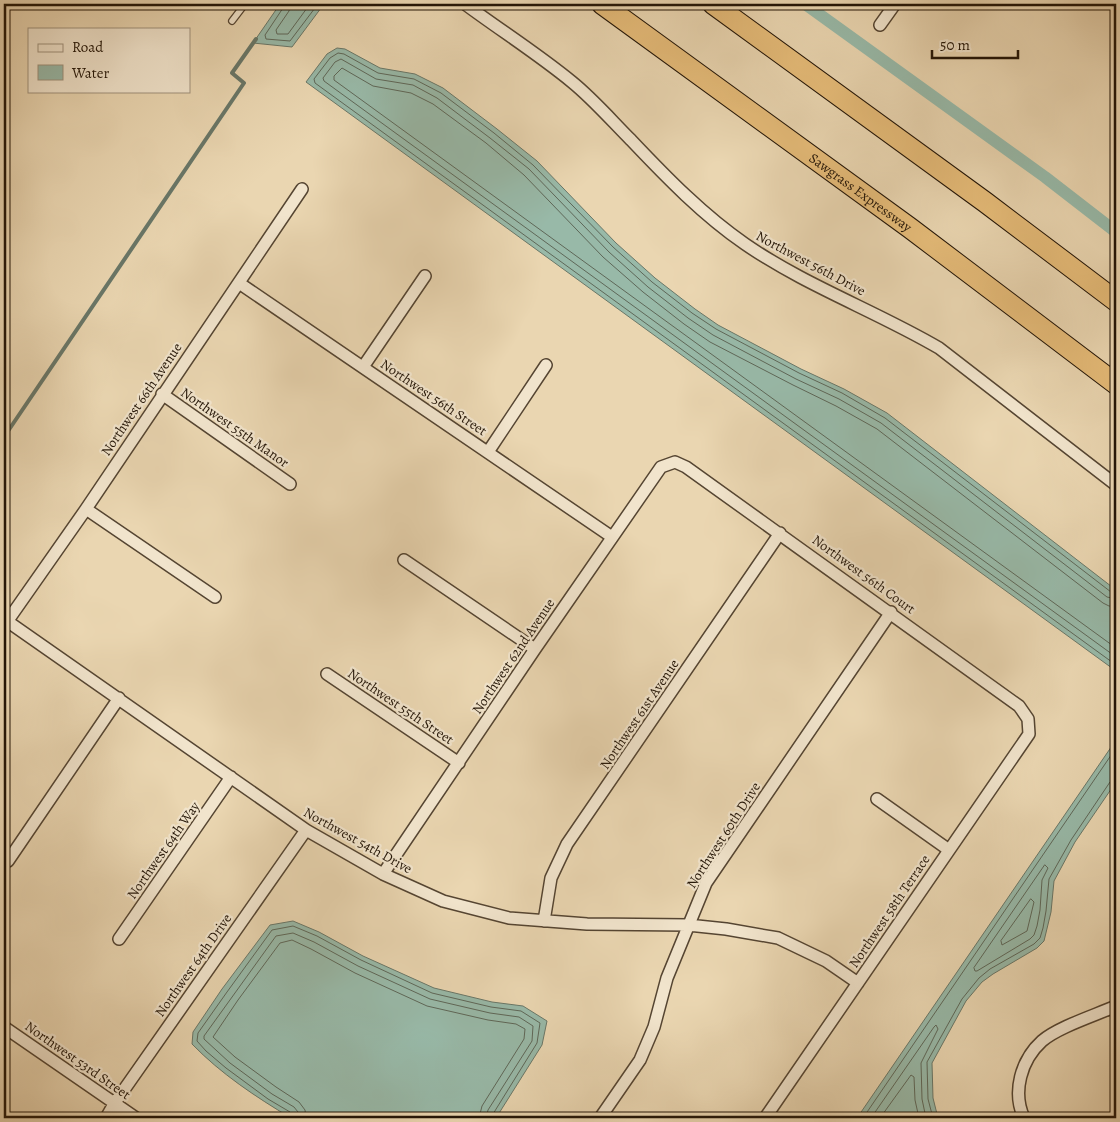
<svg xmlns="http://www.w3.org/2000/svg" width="1120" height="1122" font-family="Alegreya,serif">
  <rect width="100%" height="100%" fill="#ead6b1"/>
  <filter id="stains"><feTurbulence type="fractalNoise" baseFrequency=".004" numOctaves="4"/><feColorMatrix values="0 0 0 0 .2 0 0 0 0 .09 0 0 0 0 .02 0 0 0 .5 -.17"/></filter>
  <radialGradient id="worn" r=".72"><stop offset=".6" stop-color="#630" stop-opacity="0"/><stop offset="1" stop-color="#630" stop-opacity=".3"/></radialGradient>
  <!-- water -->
  <path fill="#98b9a8" stroke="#697768" d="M280,4H324L292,47L253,43Z
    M337,48L345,49L380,68L415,74L443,88L497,129L537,161L616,243L655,278L695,309L718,325L801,369L844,389L887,413L1116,590V671L306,82L327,54Z
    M1116,740V782L1075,842L1054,881L1051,912L1044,941L1037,948L993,974L982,982L966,1001L932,1063L933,1098L938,1118H857Z
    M293,921L319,932L363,956L434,988L492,1002L523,1006L547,1021L542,1045L496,1118H291C256,1097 221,1074 192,1044L193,1032L222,989L270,925Z"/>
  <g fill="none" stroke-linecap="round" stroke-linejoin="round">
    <!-- shore -->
    <path stroke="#5e6758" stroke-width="1" d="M284,4L283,8L265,35L266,39L290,41L318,4
      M291,4L289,11L276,30L277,34H288L310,4
      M1116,593L1111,592L885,418L842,393L799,373L716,329L692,313L652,282L613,247L533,165L494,133L441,93L414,79L378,73L344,54L338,53L330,58L314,79L315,83L1116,665
      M1116,599L1107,597L881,423L839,399L796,379L713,335L688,318L648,287L609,252L529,169L490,138L437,98L413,85L376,79L341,59L335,62L323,78L324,81L1116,657
      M1116,607L1109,606L1103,603L877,429L836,406L793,385L710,342L684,324L643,292L603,257L524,175L486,143L433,104L411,93L373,86L342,68L334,76V80L1116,648
      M1045,865L1048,868L1042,880L1040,910L1037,926L1034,935L1030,939L977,971H975L974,968Z
      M1031,899L1034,902L1027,931L1002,945L1001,941Z
      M292,1118L290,1112L268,1099L226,1068L206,1051L197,1041L198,1033L227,992L272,930L293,926L317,936L361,960L432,993L491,1007L521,1011L540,1023L537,1043L493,1114L492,1118
      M299,1118L298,1112L294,1107L272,1094L230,1063L204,1039V1036L276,936L293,933L314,942L358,966L430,999L490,1013L519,1017L533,1026L532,1041L488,1110L486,1118
      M306,1118L305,1110L299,1102L276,1087L235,1057L213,1037L238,1000L280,943L292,940L311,949L355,973L427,1006L488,1020L516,1024L525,1029L524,1039L482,1106L479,1118
      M863,1118L1116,748
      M871,1118L934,1027L936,1025L938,1029L921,1063L922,1099L926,1118
      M880,1118L911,1075L914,1077L915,1100L919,1118
      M933,1118L928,1099L927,1062L962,999L979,978L990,969L1034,944L1040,938L1043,928L1046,911L1049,879L1071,840L1110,782L1116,780"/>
    <!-- stream -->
    <path stroke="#697768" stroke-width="4" d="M4,437L244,83L232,73L256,39"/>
    <!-- canal -->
    <path stroke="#98b9a8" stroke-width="12" d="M805,4L1045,177L1116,232"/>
    <!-- service casing -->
    <g stroke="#554532" stroke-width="8">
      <path id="service" d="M232,21L245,4"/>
    </g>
    <!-- minor casing -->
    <g stroke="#554532" stroke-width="14">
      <path id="minor" d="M465,4C500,30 538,54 572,82C593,99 612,121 631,140C667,178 703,215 745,244C806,286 876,311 939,348L1116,485
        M880,25L895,4
        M239,283L612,537
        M363,367L425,276
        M162,394L290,484
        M488,452L546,365
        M86,509L215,597
        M404,560L535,649
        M7,621L306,830L383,874L443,901L509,918L587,924L688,925L726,929L778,938L826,961L858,983
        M4,626L86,509L302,189
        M327,674L459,763
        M877,799L949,850
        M8,861L119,698
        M383,874L535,649L661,467L675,462L686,467L1019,706L1028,719L1029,734L765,1118
        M544,921L551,878L567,844L780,533
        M119,939L231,777
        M4,1027L136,1118
        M106,1118L114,1104L306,830
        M600,1118L640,1060L654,1027L667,978L706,883L891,612
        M1024,1118C1012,1092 1021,1060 1042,1041C1058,1027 1096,1015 1116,1006"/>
    </g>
    <!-- motorway casing -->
    <g stroke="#231507" stroke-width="22">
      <g id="motorway">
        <path id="s1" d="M602,4L910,228L1116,384"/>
        <path d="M713,4L985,202L1116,301"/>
      </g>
    </g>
    <!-- service -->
    <use href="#service" stroke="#f1e4cc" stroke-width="5.5"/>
    <!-- minor -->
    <use href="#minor" stroke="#f1e4cc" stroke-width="11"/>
    <!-- motorway -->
    <use href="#motorway" stroke="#e5bb78" stroke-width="20"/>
  </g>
  <g text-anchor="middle" stroke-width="4.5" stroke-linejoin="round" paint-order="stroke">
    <!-- street labels -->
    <g font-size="14" fill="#231507" stroke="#f1e4cc">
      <text dy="5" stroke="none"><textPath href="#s1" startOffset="320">Sawgrass Expressway</textPath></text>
      <text transform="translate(811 263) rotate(28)" y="5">Northwest 56th Drive</text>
      <text transform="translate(434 397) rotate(34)" y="5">Northwest 56th Street</text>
      <text transform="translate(141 399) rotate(-56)" y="5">Northwest 66th Avenue</text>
      <text transform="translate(235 427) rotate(35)" y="5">Northwest 55th Manor</text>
      <text transform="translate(864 574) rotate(36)" y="5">Northwest 56th Court</text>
      <text transform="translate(513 656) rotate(-56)" y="5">Northwest 62nd Avenue</text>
      <text transform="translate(401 706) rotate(34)" y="5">Northwest 55th Street</text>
      <text transform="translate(639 714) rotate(-56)" y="5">Northwest 61st Avenue</text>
      <text transform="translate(723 835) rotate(-57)" y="5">Northwest 60th Drive</text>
      <text transform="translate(358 840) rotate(29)" y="5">Northwest 54th Drive</text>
      <text transform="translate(163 850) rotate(-55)" y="5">Northwest 64th Way</text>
      <text transform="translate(889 911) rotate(-56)" y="5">Northwest 58th Terrace</text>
      <text transform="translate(193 965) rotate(-55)" y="5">Northwest 64th Drive</text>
      <text transform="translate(78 1060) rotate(35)" y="5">Northwest 53rd Street</text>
    </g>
  </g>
  <!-- margin -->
  <rect width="1120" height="1122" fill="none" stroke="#ead6b1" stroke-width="20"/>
  <rect x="5" y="5" width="1110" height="1112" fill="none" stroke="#231507" stroke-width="2.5"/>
  <rect x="10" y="10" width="1100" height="1102" fill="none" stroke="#231507"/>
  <!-- legend -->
  <rect x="28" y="28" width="162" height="65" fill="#f1e4cc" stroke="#9f917d"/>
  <rect x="38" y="44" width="25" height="8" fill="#f1e4cc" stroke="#9f917d"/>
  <text x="72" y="52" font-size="15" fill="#231507">Road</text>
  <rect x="38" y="65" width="25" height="15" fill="#98b9a8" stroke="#9f917d"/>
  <text x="72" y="78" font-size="15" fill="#231507">Water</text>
  <!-- scale -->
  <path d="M932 50v8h86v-8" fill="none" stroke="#231507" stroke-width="2.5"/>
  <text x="940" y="50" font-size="15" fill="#231507" stroke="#f1e4cc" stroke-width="4" paint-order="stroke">50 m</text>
  <rect width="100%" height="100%" filter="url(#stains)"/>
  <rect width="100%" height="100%" fill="url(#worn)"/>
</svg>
